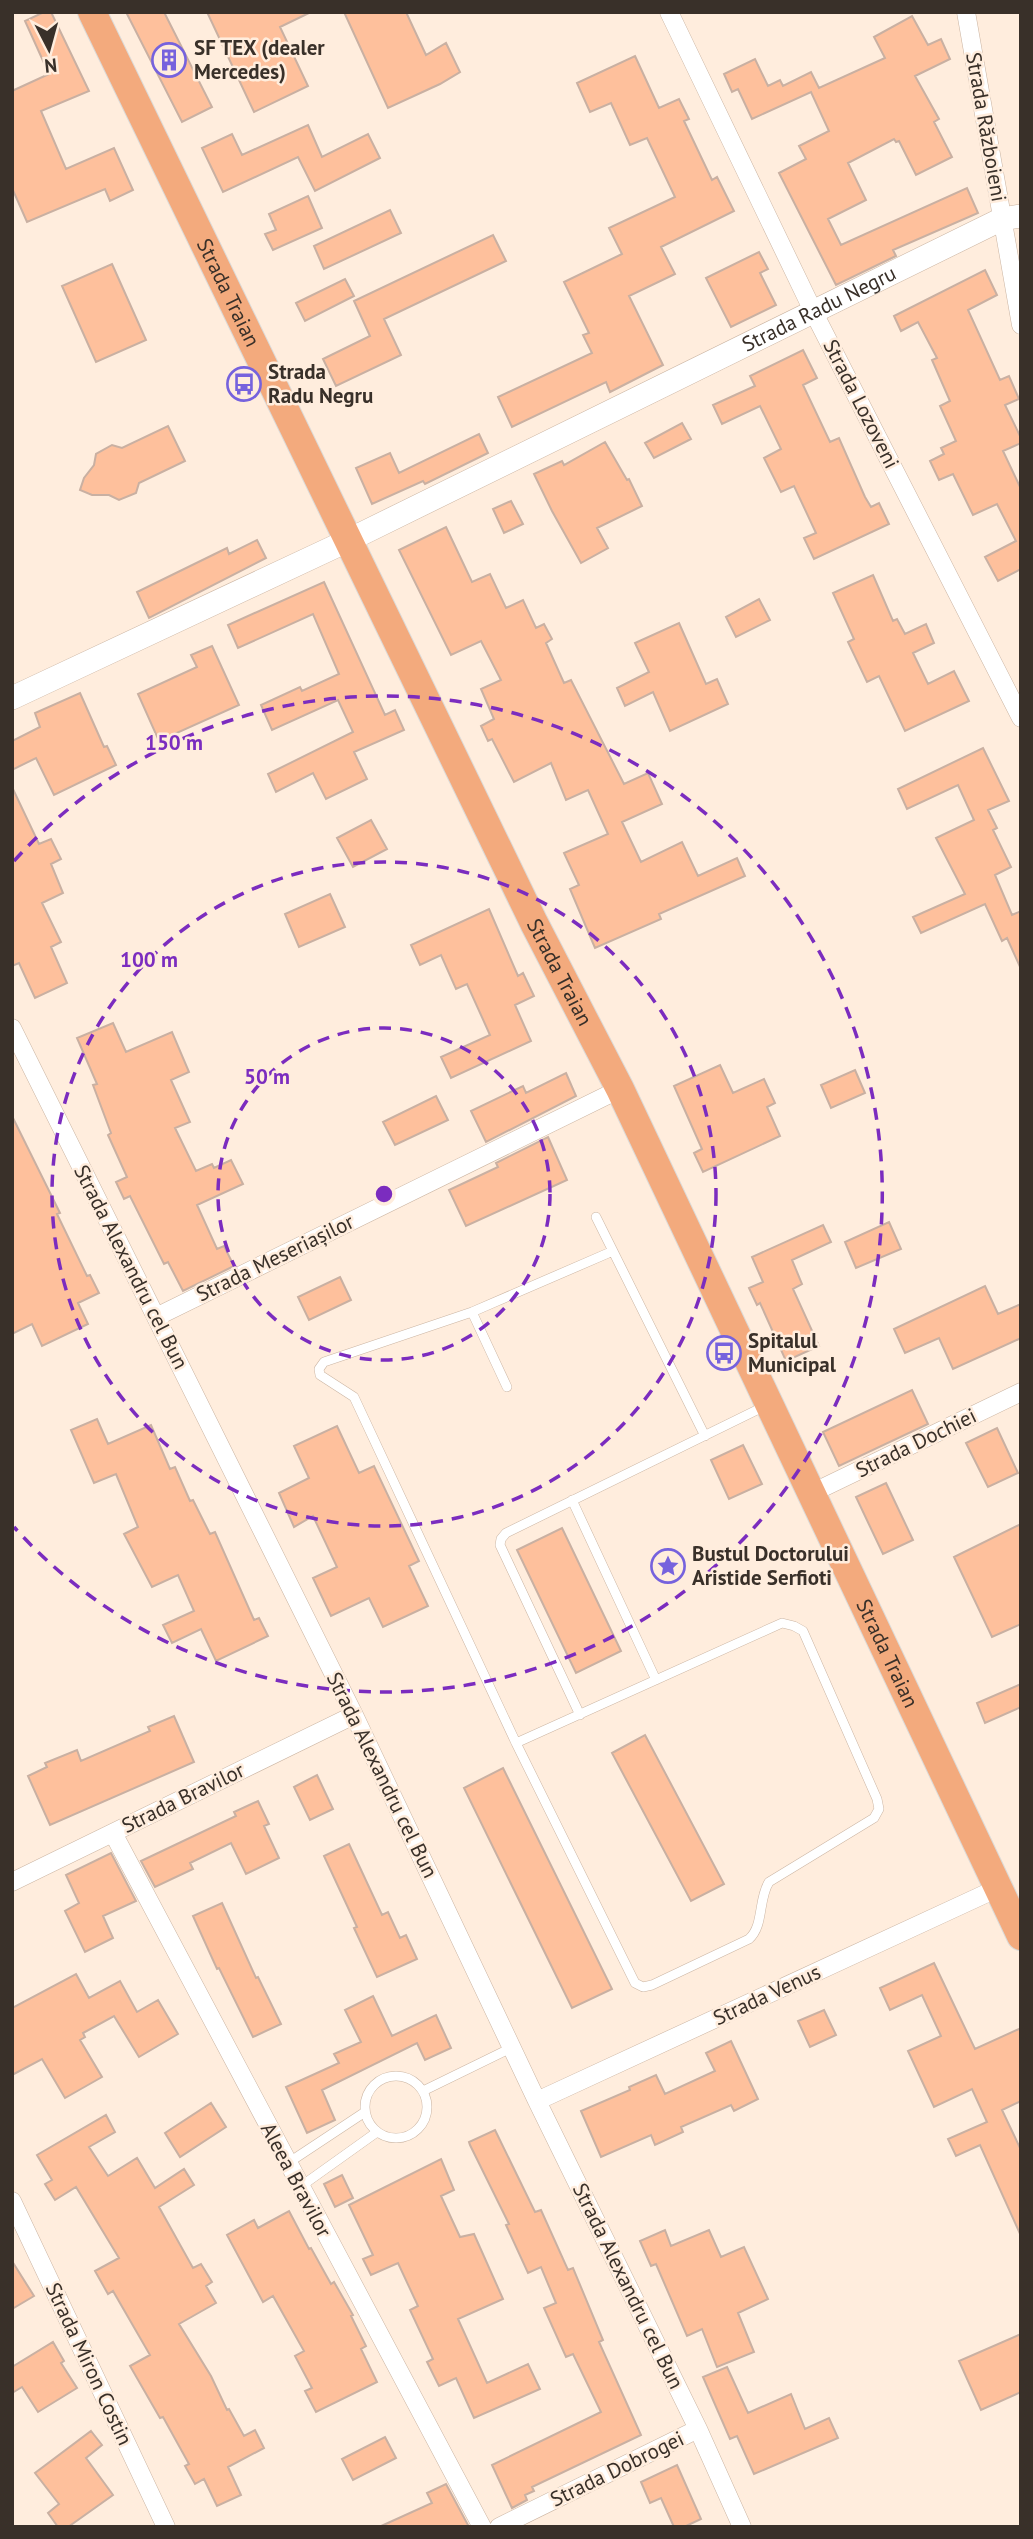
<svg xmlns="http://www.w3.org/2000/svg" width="1033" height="2539" font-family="'PT Sans',sans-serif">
  <rect width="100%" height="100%" fill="#ffeddd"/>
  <!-- building -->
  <path fill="#fec09c" stroke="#c9b0a2" stroke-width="2" d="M44,12H51L89,91L41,111L66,169L114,148L133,190L110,201L105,189L27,222L12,188V91L49,74L25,21Z
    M126,12H164L212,107L182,122Z
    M207,12H311L280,27L308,86L254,112Z
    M344,12H406L426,55L446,43L460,72L440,84L388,108Z
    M912,16L928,45L941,39L950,59L915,76L939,119L934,122L952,157L916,175L899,141L896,142L894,139L848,163L866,200L828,219L841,245L967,188L978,213L893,250L896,256L836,285L779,173L806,159L799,146L829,131L811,92L752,119L738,89L732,92L724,74L755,59L768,86L780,80L783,86L811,72L819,88L885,58L874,37Z
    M635,56L659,108L679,99L689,119L684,121L712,180L717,177L734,211L661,247L675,274L629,296L663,365L610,392L606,382L512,427L498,397L592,353L583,335L589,333L564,282L622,254L609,228L675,197L647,138L630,145L611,103L590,112L577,83Z
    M308,125L322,157L368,134L380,158L315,191L298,157L223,192L202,148L232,134L242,155Z
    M308,196L322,228L273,250L265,234L276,230L269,214Z
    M390,210L401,233L324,269L314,246Z
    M493,235L506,261L384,319L401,355L336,386L323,359L370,336L354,301Z
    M759,252L768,269L760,273L776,305L731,327L706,278Z
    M112,264L146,340L96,362L62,286Z
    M985,270L997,295L968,310L1000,380L1009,376L1019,399L1005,405L1021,438V443L1003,451L1021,489V569L998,581L985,557L1016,541L997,504L973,515L953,474L939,480L930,461L944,454L941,448L956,441L940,406L950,401L932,360L937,358L918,322L901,331L894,316Z
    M345,279L354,296L305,321L296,303Z
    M803,350L817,378L803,385L830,442L839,438L865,497L871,507L879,503L889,524L814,559L804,538L816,533L794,486L781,492L764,458L781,449L760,406L722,424L713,405L755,386L750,376Z
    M682,423L691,439L654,458L645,443Z
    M168,426L185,461L139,483L136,493L119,500L109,495H92L80,490L84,478L94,465L96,454L112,445L122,448Z
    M479,434L488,453L425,484L423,481L372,504L356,468L390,453L399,473Z
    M605,442L627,480L629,479L642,506L597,528L608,548L581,563L552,511L534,474L562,461L564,465Z
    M511,501L523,524L504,533L493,509Z
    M446,527L472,582L490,574L506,608L523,600L536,628L544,624L552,639L546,643L564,683L571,680L624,784L648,773L662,804L622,822L641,862L682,842L698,876L737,858L745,876L659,914L661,919L595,948L570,889L579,885L564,853L608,834L588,790L566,800L551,763L514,782L492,739L488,741L481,726L494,719L481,689L501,680L481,641L451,655L399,550Z
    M257,540L266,558L149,618L137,592L227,548L229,554Z
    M873,575L893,621L897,619L905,634L926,624L934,643L913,653L928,684L954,671L969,701L905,731L879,676L867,682L848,642L854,639L833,593Z
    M324,582L385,715L395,710L404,730L354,752L367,779L326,799L313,773L276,792L268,774L353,732L338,700L272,730L261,705L300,687L302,691L339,674L313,614L238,648L228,625Z
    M759,599L770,620L736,637L726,617Z
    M679,623L706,684L717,679L728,704L670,731L653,692L625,706L617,688L649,672L635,643Z
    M212,646L239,705L159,741L138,694L197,667L191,655Z
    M80,693L104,747L107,746L116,765L54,795L36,758L12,770V741L40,727L35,713Z
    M983,748L1009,801L988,810L997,828L993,830L1011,867L995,875L1012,915L1021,911V969L1007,938L1002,941L985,904L921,933L913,917L965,894L936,838L974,820L958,785L907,809L898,789Z
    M12,787L39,844L51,839L61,859L51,864L63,893L42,903L61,942L51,947L67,983L35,998L19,963L12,966Z
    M371,820L387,849L353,867L337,838Z
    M330,894L345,927L299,947L285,914Z
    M489,909L518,976L523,973L534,996L515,1005L531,1041L451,1078L441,1057L490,1035L467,984L456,989L441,955L420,965L411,945Z
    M113,1023L126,1052L172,1032L189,1072L171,1080L190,1122L175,1128L196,1171L212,1164L214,1168L231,1160L243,1184L197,1205L217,1249L224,1246L234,1266L183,1291L168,1262L164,1264L130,1196L124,1199L116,1182L127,1177L108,1135L111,1133L93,1085L97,1084L77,1038Z
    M720,1065L733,1093L764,1079L775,1103L767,1107L780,1136L703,1172L694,1153L702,1149L674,1086Z
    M855,1070L865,1093L831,1108L821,1085Z
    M566,1073L576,1096L486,1142L471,1111L523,1086L526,1093Z
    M436,1096L448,1120L395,1145L383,1122Z
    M12,1116L60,1213L57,1214L87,1276L90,1275L99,1293L78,1303L88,1324L42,1346L32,1324L12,1334Z
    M548,1137L567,1180L466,1226L449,1190L498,1167L496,1163Z
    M889,1222L901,1249L856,1268L845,1242Z
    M823,1225L831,1242L792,1260L802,1284L793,1289L819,1346L786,1361L760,1303L757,1305L749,1288L763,1282L752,1257Z
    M340,1277L351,1300L309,1320L298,1297Z
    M985,1286L998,1314L1021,1304V1338L953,1369L939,1338L905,1353L894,1329Z
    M912,1390L928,1424L839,1466L823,1432Z
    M97,1419L108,1444L151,1425L170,1469L175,1467L190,1501L193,1500L210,1534L215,1532L254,1620L259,1618L268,1636L216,1661L201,1629L172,1643L163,1625L194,1611L178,1575L152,1587L124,1534L138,1527L116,1474L94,1483L71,1430Z
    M337,1426L359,1473L374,1466L419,1561L409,1566L428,1606L383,1627L369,1598L331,1616L313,1578L337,1567L313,1516L294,1527L279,1493L309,1478L294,1446Z
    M997,1428L1018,1473L988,1487L966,1443Z
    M743,1445L762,1484L729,1499L711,1460Z
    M886,1483L913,1540L883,1554L856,1497Z
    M1021,1524V1624L992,1637L954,1557Z
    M562,1528L621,1651L576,1673L517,1550Z
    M1021,1684V1707L985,1723L977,1703Z
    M174,1716L194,1762L50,1825L28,1776L47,1767L45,1763L77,1750L81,1761L150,1731L148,1727Z
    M645,1735L724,1884L691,1901L612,1753Z
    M503,1768L612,1989L572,2008L464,1788Z
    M317,1775L333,1809L310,1820L294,1787Z
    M258,1801L269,1824L264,1826L279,1858L246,1874L231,1843L190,1863L193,1869L155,1887L141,1861L236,1816L234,1812Z
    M349,1844L382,1915L388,1912L400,1938L406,1935L417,1959L377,1977L354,1928L357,1927L324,1856Z
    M111,1853L136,1901L103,1916L113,1938L85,1952L65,1911L79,1903L66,1875Z
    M222,1903L256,1978L258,1977L281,2024L253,2037L219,1968L217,1969L193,1916Z
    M934,1963L975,2049L1021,2028V2101L1002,2110L1021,2150V2236L980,2145L956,2156L948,2139L987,2122L972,2089L934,2107L908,2051L941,2036L922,1995L890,2010L880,1988Z
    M76,1974L89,1998L120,1981L137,2012L158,2000L178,2034L139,2057L114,2016L83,2033L85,2037L80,2040L102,2077L65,2098L42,2059L12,2075V2008Z
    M373,1996L392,2036L436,2015L451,2048L425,2060L417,2043L322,2090L335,2120L307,2133L286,2087L339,2063L334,2054L361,2042L345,2010Z
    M824,2010L836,2035L810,2047L798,2021Z
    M731,2041L758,2099L734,2111L731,2105L681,2127L683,2132L655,2145L651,2135L601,2157L581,2111L630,2090L629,2087L656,2075L665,2094L715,2071L706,2053Z
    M211,2103L226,2127L180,2157L165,2133Z
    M106,2115L115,2132L89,2147L108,2176L137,2158L155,2188L184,2169L194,2185L159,2207L193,2268L201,2264L212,2282L206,2286L216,2303L179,2324L211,2376L227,2410L229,2409L244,2436L255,2430L264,2448L228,2467L241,2495L217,2506L204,2479L195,2484L185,2466L189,2464L163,2417L160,2418L130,2366L150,2355L113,2291L108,2294L95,2271L119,2258L76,2187L55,2200L45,2184L52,2180L37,2155Z
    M495,2130L535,2212L541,2210L568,2270L573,2268L603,2340L599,2342L641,2435L532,2487L534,2491L525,2495L527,2500L512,2508L492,2465L601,2412L573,2354L566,2357L544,2308L556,2303L541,2267L528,2273L506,2225L509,2224L470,2145L469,2142Z
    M441,2159L454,2190L441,2196L460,2237L474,2234L503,2299L458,2319L487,2383L528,2364L540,2389L474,2418L456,2378L439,2386L427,2362L433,2359L410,2310L418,2306L398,2263L371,2275L363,2259L373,2255L349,2205Z
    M342,2175L353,2198L335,2207L324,2184Z
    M289,2211L309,2249L311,2248L331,2284L334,2282L353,2315L351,2316L366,2346L361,2349L377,2382L316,2412L305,2391L312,2388L295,2356L304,2351L273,2296L263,2302L227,2235L254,2220L258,2228Z
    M665,2230L671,2246L709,2230L721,2257L744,2247L768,2299L738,2313L754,2352L717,2367L702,2329L687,2336L656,2264L651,2266L640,2241Z
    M12,2261L34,2296L12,2309Z
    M1021,2334V2392L981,2410L959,2361Z
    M53,2342L64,2361L61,2363L77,2388L38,2412L22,2387L12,2393V2367Z
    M727,2367L748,2413L791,2394L805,2429L829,2418L838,2438L754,2474L737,2436L730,2439L703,2377Z
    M91,2431L102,2445L86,2458L113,2495L68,2527H58L48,2513L59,2504L35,2473Z
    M385,2437L396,2458L353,2480L342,2459Z
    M677,2465L701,2519L684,2527H674L661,2498L650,2503L641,2482Z
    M446,2484L469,2527H379L432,2503L427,2493Z"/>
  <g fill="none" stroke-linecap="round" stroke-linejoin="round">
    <!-- service casing -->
    <g stroke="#cbb5a3" stroke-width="10">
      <path id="service" d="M596,1217L705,1436
        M472,1312L507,1387
        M572,1500L656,1680
        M580,1715L500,1545L501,1539L506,1533L767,1405
        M516,1743L782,1623L794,1626L803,1631L877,1799L879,1809L874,1818L769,1882C758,1899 764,1926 749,1939L652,1985L643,1987L635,1983L516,1743L354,1397L320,1375L319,1369L324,1362L472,1312L613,1251
        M365 2107a31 31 0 1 1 62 0a31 31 0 1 1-62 0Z
        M423,2091L511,2048
        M288,2163L365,2112
        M300,2187L377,2132"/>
    </g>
    <!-- minor casing -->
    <g stroke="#cbb5a3" stroke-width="19">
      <path id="minor" d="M669,12L814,313L1021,718
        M966,12L1021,325
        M12,1028L354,1715L537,2101L698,2429L742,2527
        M156,1317L620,1089
        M812,1493L1021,1392
        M113,1833L482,2527
        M12,1882L354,1715
        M537,2101L998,1888
        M12,2201L166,2527
        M499,2527L698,2429"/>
    </g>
    <!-- tertiary casing -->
    <g stroke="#cbb5a3" stroke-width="24">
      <g id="tertiary">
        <path id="s1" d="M12,698L349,540L1002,219L1021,216"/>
      </g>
    </g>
    <!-- primary casing -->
    <g stroke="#dbdad8" stroke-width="30">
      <g id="primary">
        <path id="s2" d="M92,12L534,923L620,1089L1021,1936"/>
      </g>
    </g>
    <!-- service -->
    <use href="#service" stroke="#fff" stroke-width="9"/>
    <!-- minor -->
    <use href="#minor" stroke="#fff" stroke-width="18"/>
    <!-- tertiary -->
    <use href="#tertiary" stroke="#fff" stroke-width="23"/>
    <!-- primary -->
    <use href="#primary" stroke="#f3aa7d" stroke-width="28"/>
  </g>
  <!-- distance rings -->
  <g fill="none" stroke="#7b2cbf" stroke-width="3.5" stroke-dasharray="12 9">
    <circle cx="384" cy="1194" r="166"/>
    <circle cx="384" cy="1194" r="332"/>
    <path d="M14 861A498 498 0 1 1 14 1527"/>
  </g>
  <!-- icons -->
  <defs>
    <g id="building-ring" transform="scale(1.75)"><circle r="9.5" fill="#ffeddd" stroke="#7662dd" stroke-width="1.5"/><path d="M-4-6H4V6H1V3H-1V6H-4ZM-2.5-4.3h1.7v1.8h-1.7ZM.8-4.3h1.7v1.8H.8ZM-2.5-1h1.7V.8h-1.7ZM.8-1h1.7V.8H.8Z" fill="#7662dd"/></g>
    <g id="bus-ring" transform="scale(1.75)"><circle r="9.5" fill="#ffeddd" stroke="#7662dd" stroke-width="1.5"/><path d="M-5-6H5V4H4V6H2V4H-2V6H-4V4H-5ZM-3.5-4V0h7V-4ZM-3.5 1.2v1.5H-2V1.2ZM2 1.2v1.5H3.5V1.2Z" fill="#7662dd"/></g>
    <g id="sight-ring" transform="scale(1.75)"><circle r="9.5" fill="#ffeddd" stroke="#7662dd" stroke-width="1.5"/><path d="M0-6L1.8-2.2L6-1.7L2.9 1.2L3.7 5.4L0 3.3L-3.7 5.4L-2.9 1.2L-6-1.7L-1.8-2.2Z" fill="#7662dd"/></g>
  </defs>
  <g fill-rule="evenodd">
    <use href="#building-ring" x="169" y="60"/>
    <use href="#bus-ring" x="244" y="384"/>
    <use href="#bus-ring" x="724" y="1353"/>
    <use href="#sight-ring" x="668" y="1566"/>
  </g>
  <g text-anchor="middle" stroke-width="5" stroke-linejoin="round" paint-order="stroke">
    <!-- poi labels -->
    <g font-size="21" font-weight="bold" fill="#393029" stroke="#ffeddd" text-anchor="start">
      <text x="194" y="55">SF TEX (dealer<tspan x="194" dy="24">Mercedes)</tspan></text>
      <text x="268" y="379">Strada<tspan x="268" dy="24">Radu Negru</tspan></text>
      <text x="748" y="1348">Spitalul<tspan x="748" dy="24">Municipal</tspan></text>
      <text x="692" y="1561">Bustul Doctorului<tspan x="692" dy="24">Aristide Serfioti</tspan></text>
    </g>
    <!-- street labels -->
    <g font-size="21" fill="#393029" stroke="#ffeddd">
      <text transform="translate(986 127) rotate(80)" y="7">Strada Războieni</text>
      <text dy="7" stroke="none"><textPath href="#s2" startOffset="312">Strada Traian</textPath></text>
      <text dy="7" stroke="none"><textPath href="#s1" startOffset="896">Strada Radu Negru</textPath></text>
      <text transform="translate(861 404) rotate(63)" y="7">Strada Lozoveni</text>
      <text dy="7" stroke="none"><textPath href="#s2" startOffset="1068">Strada Traian</textPath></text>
      <text transform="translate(275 1258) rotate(-26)" y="7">Strada Meseriașilor</text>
      <text transform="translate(131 1267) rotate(63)" y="7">Strada Alexandru cel Bun</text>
      <text transform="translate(916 1443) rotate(-26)" y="7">Strada Dochiei</text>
      <text dy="7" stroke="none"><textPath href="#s2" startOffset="1824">Strada Traian</textPath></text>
      <text transform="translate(382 1775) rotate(64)" y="7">Strada Alexandru cel Bun</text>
      <text transform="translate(183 1798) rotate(-26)" y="7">Strada Bravilor</text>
      <text transform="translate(767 1995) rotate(-25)" y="7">Strada Venus</text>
      <text transform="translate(296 2180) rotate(62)" y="7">Aleea Bravilor</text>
      <text transform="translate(628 2286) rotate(64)" y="7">Strada Alexandru cel Bun</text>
      <text transform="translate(89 2364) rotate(65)" y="7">Strada Miron Costin</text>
      <text transform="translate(617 2469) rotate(-26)" y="7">Strada Dobrogei</text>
    </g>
  </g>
  <circle cx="384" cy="1194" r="10" fill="#7b2cbf" stroke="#ffeddd" stroke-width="3.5"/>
  <g font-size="21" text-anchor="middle" font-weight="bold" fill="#7b2cbf" stroke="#ffeddd" stroke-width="5" stroke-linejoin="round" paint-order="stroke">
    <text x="174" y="750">150 m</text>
    <text x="149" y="967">100 m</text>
    <text x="267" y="1084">50 m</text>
  </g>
  <!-- border -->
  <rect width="1033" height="2539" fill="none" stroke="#393029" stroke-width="28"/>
  <!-- north arrow -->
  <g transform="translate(49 49) rotate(174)" stroke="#ffeddd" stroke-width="5" paint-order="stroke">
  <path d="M0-5L12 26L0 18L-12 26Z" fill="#393029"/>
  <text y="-10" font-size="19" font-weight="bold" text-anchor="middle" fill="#393029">N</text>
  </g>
</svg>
